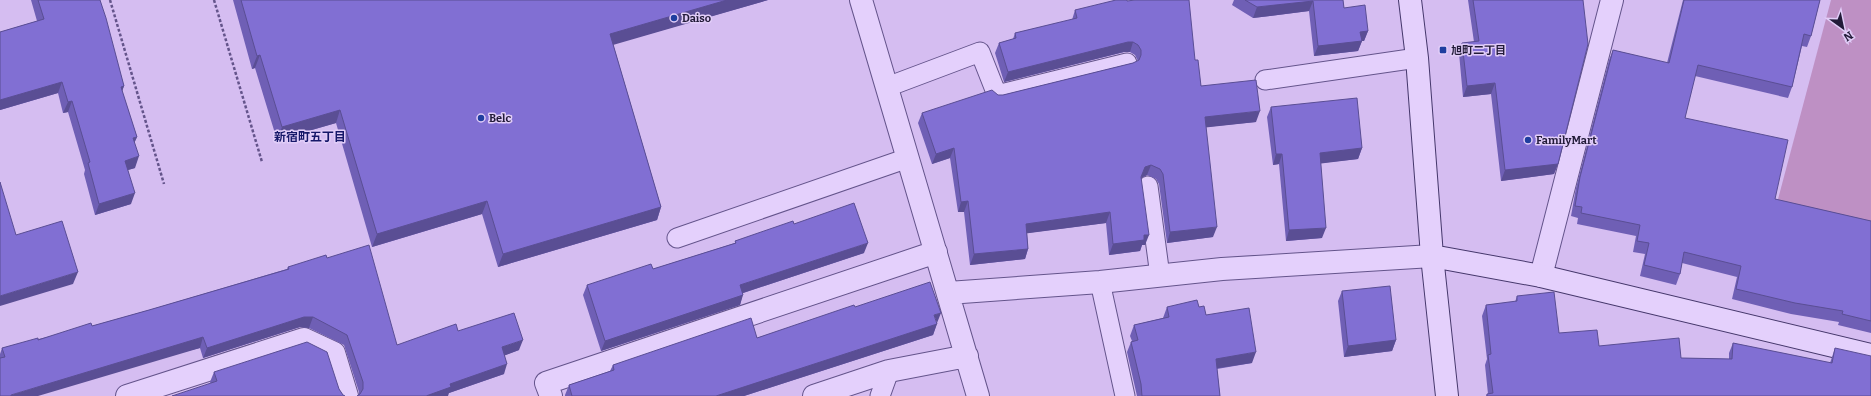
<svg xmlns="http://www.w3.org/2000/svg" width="1871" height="396" font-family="Bitter,'Noto Sans JP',serif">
  <rect width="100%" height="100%" fill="#d5bdf1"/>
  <!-- cemetery -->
  <path fill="#be90c4" d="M1831,0H1871V226L1777,203Z"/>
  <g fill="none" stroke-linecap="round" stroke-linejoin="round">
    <!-- lane casing -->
    <g stroke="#64548b" stroke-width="21">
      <path id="lane" d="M1265,80L1417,58
        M887,87L980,52L997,95L1127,63
        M1148,186L1160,276
        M677,238L908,158
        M1100,282L1125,396
        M880,396L889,371"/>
    </g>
    <!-- street casing -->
    <g stroke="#64548b" stroke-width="24">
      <path id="street" d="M861,0L978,396
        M1541,276L1612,0
        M948,293L1100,282L1222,269L1432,256
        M127,396L304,339L334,353L347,396
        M551,396L546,383L936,252
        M814,396L889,371L967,356"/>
    </g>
    <!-- secondary casing -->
    <g stroke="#46386c" stroke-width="24">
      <path id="secondary" d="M1410,0L1417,58L1432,256L1447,396
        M1432,256L1541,276L1871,355"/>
    </g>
    <!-- path -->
    <path stroke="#64548b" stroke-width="2.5" stroke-dasharray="3 2" stroke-linecap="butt" d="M110,0L164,184
      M214,0L262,162"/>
    <!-- lane -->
    <use href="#lane" stroke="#e4d0fc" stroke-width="19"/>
    <!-- street -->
    <use href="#street" stroke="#e4d0fc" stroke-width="22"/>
    <!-- secondary -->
    <use href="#secondary" stroke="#e4d0fc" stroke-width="22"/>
  </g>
  <!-- wall -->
  <path fill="#6f5fb5" d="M31,0H100L124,86L122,91L137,137L134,143L135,168L128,170L131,204L95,215L84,174L85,170L68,112L63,113L58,93L0,110V32L37,21Z
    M233,0H768L613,44L661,207L657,220L498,267L482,214L372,247L336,123L277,140L255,68L252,69Z
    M1234,0H1343L1344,8L1368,31L1364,41H1362L1358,51L1314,56L1309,11L1253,18L1232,5Z
    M1468,0H1583L1558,164L1554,174L1501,181L1491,94L1463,97L1459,53L1462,43L1474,42Z
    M1683,0H1820L1811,36L1807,47L1802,46L1792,87L1788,98L1695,76L1685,118L1775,199L1871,221V333L1838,325L1839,322L1791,314L1732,299L1737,277L1682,263L1680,274L1676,285L1640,276L1645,254L1633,252L1636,236L1577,224L1578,218L1571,216L1576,188L1609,60L1613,50L1667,63Z
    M1127,1L1195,60L1201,86L1256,122L1206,127L1213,237L1167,243L1159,184L1156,179L1147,175L1141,178L1145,245H1142L1140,251L1109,255L1106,223L1027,233L1028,249L1025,259L970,265L964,212H958L950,158L932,164L918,123L922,113L998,95H1003L1133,63L1138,61L1135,55L1130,52H1124L1004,82L995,53L999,43L1013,39L1015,33L1072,20L1075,10Z
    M1271,107L1362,148L1358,159L1321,163L1322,238L1286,241L1279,164L1273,165L1267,117Z
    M794,224L864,253L743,293L740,305L601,351L583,295L587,285L653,269L735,243V241Z
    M327,258L397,345L458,331L519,350L505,355L504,374L449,393L359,395V392L344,345L309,328L300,327L203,358L200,348L0,396V354L2,348L92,326L149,310L287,269L288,267Z
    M1342,291L1396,340L1392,351L1344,357L1338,301Z
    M1517,296L1559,333L1599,346L1681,358L1729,359V353L1733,343L1830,363L1835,348L1871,396H1486L1487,394H1488L1485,365L1487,359L1482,316L1486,305L1515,302Z
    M855,307L937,323L933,335L744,396H565V395L569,385L610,371L613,365L757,338Z
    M1167,307H1199L1206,315L1252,363L1217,369L1220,396H1137L1127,352L1131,342L1132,341L1130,336L1134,325L1163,318Z
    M214,372L339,389L343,395L211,384L210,382Z"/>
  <!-- shaded-wall -->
  <path fill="#5a4e94" d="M727,0H768L606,47L610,34Z
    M1313,1L1309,11L1253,18L1257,7Z
    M1368,31L1364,41H1362L1358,51L1314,56L1318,46L1360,32Z
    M1128,42H1133L1130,52H1124L1004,82L1008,72Z
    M260,55L255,68L252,69L257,56Z
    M62,82L58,93L0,110V100Z
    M1495,83L1491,94L1463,97L1467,86Z
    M124,86L120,97L121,87Z
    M72,101L68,112L63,113L68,102Z
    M340,110L336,123L277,140L282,127Z
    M1260,111L1256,122L1201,128L1205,117Z
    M137,137L132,148L133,138Z
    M954,148L950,158L932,164L936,154Z
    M1362,148L1358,159L1317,164L1320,153Z
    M1276,154H1282L1279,164L1273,165Z
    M139,156L135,168L121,172L125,161Z
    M1558,164L1554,174L1501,181L1505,170Z
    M1151,165L1147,175L1141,178L1137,187L1145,167Z
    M135,193L131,204L95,215L99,204Z
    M487,201L482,214L372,247L377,234Z
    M968,201L964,212H958L961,202Z
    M661,207L657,220L498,267L503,254Z
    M1110,212L1106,223L1022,234L1026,224Z
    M1217,227L1213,237L1167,243L1170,232Z
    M1326,228L1322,238L1286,241L1289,230Z
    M1144,235H1149L1145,245H1142L1140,251L1109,255L1113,244Z
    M868,243L864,253L737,295L740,285Z
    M1028,249L1025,259L970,265L974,254Z
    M78,272L73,284L0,306V296Z
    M743,295L740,305L601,351L605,341Z
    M941,313L937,323L934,315Z
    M304,317H313L309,328L300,327L203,358L207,348Z
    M937,324L933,335L744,396H716Z
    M203,337L200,348L38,396H11V395Z
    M523,340L519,350L498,358L502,347Z
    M1396,340L1392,351L1344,357L1348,346Z
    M1256,352L1252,363L1212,369L1216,359Z
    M507,364L504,374L449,393L448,396H426L450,384Z"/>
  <!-- building -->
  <path fill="#816fd3" stroke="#5a4e94" d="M38,0H100L106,18L124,86L121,87L137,137L133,138L139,156L125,161L135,193L99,204L88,163L90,162L72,101L68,102L62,82L0,100V32L44,19Z
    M241,0H727L610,34L661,207L503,254L487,201L377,234L340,110L282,127L260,55L257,56Z
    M1116,0H1127V1L1135,0H1189L1195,60H1198L1201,86L1256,80L1260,111L1205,117L1217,227L1170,232L1163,174L1160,169L1151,165L1145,167L1141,177L1149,235H1144V240L1113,244L1110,212L1026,224L1028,249L974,254L968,201L961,202L954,148L936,154L922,113L992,90L998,95H1003L1133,63L1139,60L1141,55V50L1138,45L1133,42H1128L1008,72L999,43L1016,38L1015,33L1077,18L1075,10Z
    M1245,0H1343L1344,8L1365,5L1368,31L1360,32L1362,41L1318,46L1313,1L1257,7Z
    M1473,0H1583L1588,44L1558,164L1505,170L1495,83L1467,86L1462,43L1479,41Z
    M1684,0H1820L1811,36L1804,34L1792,87L1698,65L1685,118L1788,140L1775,199L1871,221V321L1842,314L1843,311L1795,303L1736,289L1741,266L1684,252L1680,274L1644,265L1649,243L1637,241L1640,225L1581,213L1582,207L1575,206L1580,177L1613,50L1669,63Z
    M1357,98L1362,148L1320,153L1326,228L1289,230L1282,154H1276L1271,107Z
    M0,182L16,235L62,221L78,272L0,296Z
    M854,203L868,243L740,285L743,295L605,341L587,285L651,264L653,269L736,243L735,241L793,221L794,224Z
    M369,245L397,345L456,324L458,331L514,313L523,340L502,347L507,364L450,384L451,387L426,396H357L360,394L363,389V382L347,335L313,317H304L207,348L203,337L11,395V396H0V358L5,357L2,348L38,338V340L91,323L92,326L149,310L289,269L288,267L326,255L327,258Z
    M930,282L941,313L934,315L937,324L716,396H572L569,385L614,370L613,365L751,318L757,338L854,305L855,307Z
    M1390,286L1396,340L1348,346L1342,291Z
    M1554,292L1559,333L1597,330L1599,346L1679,338L1681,358L1732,359L1733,343L1832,363L1835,348L1871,356V396H1487V394L1493,393L1488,355L1491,354L1486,305L1517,301V296Z
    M1197,300L1199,307L1204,306L1206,315L1249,308L1256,352L1216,359L1220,396H1142L1141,384L1131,342L1138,340L1134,325L1169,317L1167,307Z
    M307,342L327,352L339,389L343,395L345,396H172L217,381L214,372Z"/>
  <!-- markers -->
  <g fill="#1f3e9f" stroke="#e1cdf8" stroke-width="1.5">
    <circle cx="674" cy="18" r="4"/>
    <rect x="1439" y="46" width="8" height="8" rx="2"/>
    <circle cx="481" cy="118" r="4"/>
    <circle cx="1528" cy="140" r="4"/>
  </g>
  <g text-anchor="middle" stroke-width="3" stroke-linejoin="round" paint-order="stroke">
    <!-- poi labels -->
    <g font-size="11" font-weight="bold" fill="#221b38" stroke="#e1cdf8" text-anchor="start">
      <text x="682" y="22">Daiso</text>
      <text x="1451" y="54">旭町二丁目</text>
      <text x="489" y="122">Belc</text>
      <text x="1536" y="144">FamilyMart</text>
    </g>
    <!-- neighbourhood labels -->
    <g font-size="12" font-weight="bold" fill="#161869" stroke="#e1cdf8">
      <text x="310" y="141">新宿町五丁目</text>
    </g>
  </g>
  <!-- north arrow -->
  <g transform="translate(1843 28) rotate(147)" stroke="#e1cdf8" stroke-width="3" paint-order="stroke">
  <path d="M0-3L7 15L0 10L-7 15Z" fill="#221b38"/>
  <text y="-6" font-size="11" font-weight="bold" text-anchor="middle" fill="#221b38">N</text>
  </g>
</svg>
